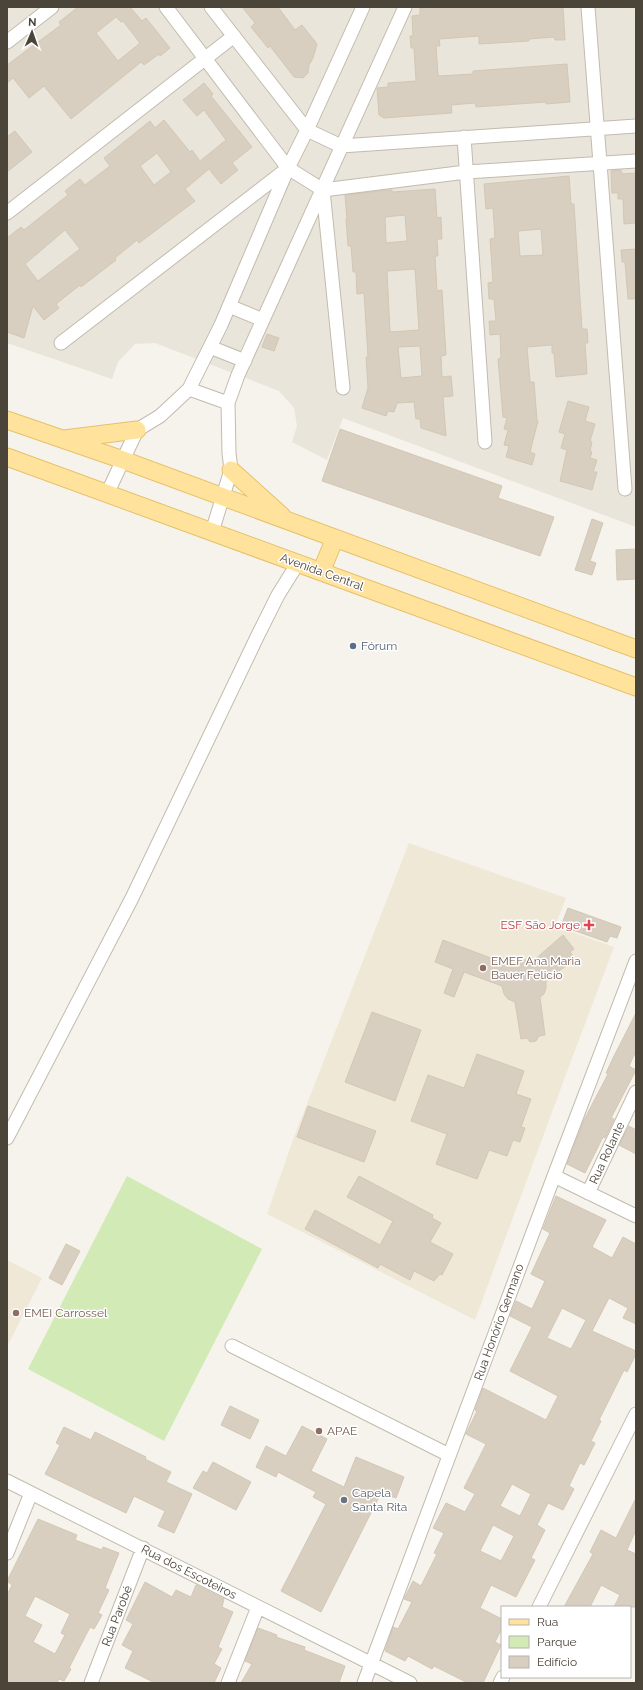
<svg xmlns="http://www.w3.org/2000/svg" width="643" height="1690" font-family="Raleway,sans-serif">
  <rect width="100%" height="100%" fill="#f6f3ec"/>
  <!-- residential -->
  <path fill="#eae5da" d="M7,7H636V527L343,418L327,460L292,442L297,426L294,408L279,391L155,343L135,344L118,362L112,379L7,343Z"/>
  <!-- education -->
  <path fill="#efe8d6" d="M409,843L566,898L555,926L614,947L568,1069L475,1320L267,1214L294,1137Z
    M7,1260L42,1278L7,1347Z"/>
  <!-- green -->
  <path fill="#d2eab5" d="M127,1176L262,1249L164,1441L28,1369Z"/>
  <!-- building -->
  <path fill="#d8cfc1" stroke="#d3c7b4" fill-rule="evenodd" d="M78,7H130L142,21L146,18L170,48L160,56L159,54L144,65L141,62L71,119L44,86L29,98L13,78L7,83V65L61,25L59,22ZM116,17L121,22L123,21L140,43L118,61L96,33Z
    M242,7H278L295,30L302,25L317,44L313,58L309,65L308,73L303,78L294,77L270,46L268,48L251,27L255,23Z
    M432,7H563L565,40H555L554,37L529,39V41L479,44V36L439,39L440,46H436L438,76L473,74V71L567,64L570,102L546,104V102L476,107L475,103L451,105L452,113L384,118L379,115L377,88L388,87V83L416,81L414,48H411L410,36H413L412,16L420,15V8Z
    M204,83L213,94L211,96L252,147L232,163L238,170L221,184L209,169L185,189L195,201L139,243L137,240L115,258L116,260L81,287L80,285L56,304L59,308L44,320L33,306L24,338L7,332V238L21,227L24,230L68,195L65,191L80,179L85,185L110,166L104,158L150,121L155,128L164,120L190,152L192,150L200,161L226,140L204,110L197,116L183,100ZM157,153L171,172L154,185L140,166ZM65,230L80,249L38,281L25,264Z
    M15,131L32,152L7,172V137Z
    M621,170L622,174L636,173V223L624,224L623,199H618V193H612L611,171Z
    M569,176L571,204H574L582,329H587L588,343H585L587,374L556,377L554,353H552V345L527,347L530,382H534L537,420L538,421L530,452L535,454L532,465L506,457L509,446L504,445L508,430L504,429L507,418L503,417L498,359L501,358L500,334L490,335L489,321H496L494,299H489L488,283L493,282L490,239L495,238L493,208L486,209L484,184ZM541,229L543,255L520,256L518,231Z
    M435,189L437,218L441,217L442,239H437L438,256H435L437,291L442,290L446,355L441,356L442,377L451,376L453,396L443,397L446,436L421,428L420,419H416L414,402L397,403L394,412L388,411L386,416L362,408L368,388L366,357H368L364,293L357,294L356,272H353L351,246H348L346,219H347L345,195L388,190H392V192ZM405,215L407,241L386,243L385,217ZM415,269L419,330L390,332L387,271ZM420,346L422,376L401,378L398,347Z
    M636,249V299H628L625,262H622L621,250Z
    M267,334L279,338L274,351L262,347Z
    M568,401L589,407L585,421L595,424L590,441L592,442L590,451L592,452L590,458L597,460L593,472H597L592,490L560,481L567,450L561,448L565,434L559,432Z
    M340,429L502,486L498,498L554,517L540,556L322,481Z
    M592,519L603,523L590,561L596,563L592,575L575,570Z
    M636,549V579L617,580L616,550Z
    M568,908L621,927L617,938L610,936L607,942L561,926Z
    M563,935L574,949L570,952L576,959L546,980V988L544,994L540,997L545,1035L539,1036L536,1041L530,1042L527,1038L521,1039L515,1002L508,999L504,994L502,986L464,972L454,997L444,993L453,969L435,962L443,940L512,966L521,960H527L532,962Z
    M372,1012L421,1030L395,1101L345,1082Z
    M636,1013V1051L629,1066L636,1070L611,1118L614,1119L605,1138L603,1137L585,1173L567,1164L584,1120L608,1074L606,1073L614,1056Z
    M477,1054L524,1071L516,1094L531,1099L521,1127L525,1128L520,1142L513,1140L507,1156L489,1150L477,1179L436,1164L447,1134L411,1121L428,1075L464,1088Z
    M308,1106L376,1131L364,1162L297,1137Z
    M629,1126L636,1130V1154L619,1145Z
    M359,1176L433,1215L432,1218L441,1223L430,1242L453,1254L442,1275L440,1274L434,1281L414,1271L410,1280L380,1264L378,1268L305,1229L315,1210L380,1245L393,1221L347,1197Z
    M556,1196L606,1220L592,1247L612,1258L623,1237L636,1244V1324L623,1318L628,1308L609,1298L592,1331L636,1351V1354L627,1372L624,1370L599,1420L601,1421L591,1441L595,1443L584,1465L580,1463L569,1486L574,1489L563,1510L548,1503L537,1525L545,1530L531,1558L535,1560L516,1597L491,1585L480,1608L502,1619V1628L495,1642L501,1645L483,1683H468L434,1666L432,1669L408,1656L405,1661L385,1651L393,1627L398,1629L412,1602L404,1599L413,1581L421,1586L437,1554L434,1553L444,1533L433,1528L446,1503L465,1512L475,1494L464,1488L486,1444L466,1434L477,1411L475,1410L483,1388L546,1420L558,1396L510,1371L532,1327L510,1316L516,1301L532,1309L545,1281L531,1274L550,1233L543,1229ZM562,1308L586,1320L571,1349L547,1338ZM512,1484L531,1494L520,1516L500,1506ZM493,1525L514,1536L501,1561L480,1551Z
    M66,1244L80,1251L62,1285L49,1278Z
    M230,1406L259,1420L250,1439L221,1425Z
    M302,1426L327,1439L311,1471L344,1487L356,1457L404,1477L396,1498L381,1493L321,1612L281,1591L326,1504L313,1497L316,1492L278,1472L276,1477L256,1467L266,1446L286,1456Z
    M64,1427L91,1440L95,1432L146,1457L145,1459L171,1472L166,1482L192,1494L174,1533L158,1526L165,1511L134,1496L126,1513L45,1474L60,1445L56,1443Z
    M213,1462L251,1482L236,1510L193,1488L203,1471L207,1473Z
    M636,1498V1530L627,1550L636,1554V1607H614L620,1595L601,1585L590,1607H564L593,1554L590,1552L601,1530L616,1538Z
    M38,1519L77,1535L75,1540L102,1550L103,1547L119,1553L105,1588L109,1590L98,1613L102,1615L94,1629L90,1627L69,1668L71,1669L64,1681L59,1679L57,1683H7V1595L12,1585L7,1581ZM35,1596L70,1614L61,1633L65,1635L55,1654L33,1642L42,1625L25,1616Z
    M145,1582L172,1597L176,1590L191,1597L196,1585L224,1599L222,1607L233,1612L218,1647L222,1649L214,1664L221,1668L214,1683H155L125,1668L133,1651L122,1645L133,1624L126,1620Z
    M258,1628L277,1635L276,1637L305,1647L304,1650L345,1666L339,1683H241L252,1664L245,1661Z"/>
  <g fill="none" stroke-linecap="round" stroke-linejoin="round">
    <!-- minor casing -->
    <g stroke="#c2bbae" stroke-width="15">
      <path id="minor" d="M166,7L288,168L323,190L466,172L636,161
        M211,7L307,130L341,146L636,126
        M588,7L625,489
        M7,42L52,7
        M464,137L485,442
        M323,190L343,388
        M7,213L234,36
        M229,306L263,320
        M61,343L287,169
        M210,347L245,361
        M189,389L228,403
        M107,494L137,430L160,416L189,389L221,325L288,168L307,130L363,7
        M212,532L231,470L229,453L228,403L238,375L405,7
        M7,1138L132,898L258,635L278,595L298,563
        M554,1176L636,1216
        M588,1193L636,1092
        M232,1346L449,1455
        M7,1481L410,1683
        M7,1553L31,1493
        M539,1607L636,1414
        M91,1683L143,1548
        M228,1683L258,1607
        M364,1683L554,1176L636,961
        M500,1683L503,1677"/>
    </g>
    <!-- major casing -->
    <g stroke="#e6c16a" stroke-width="19">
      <path id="major" d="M7,420L123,460L636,649
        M64,439L137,430
        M7,457L636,687
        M231,470L282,516
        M321,572L335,538"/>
    </g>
    <!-- minor -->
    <use href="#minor" stroke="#fff" stroke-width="13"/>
    <!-- major -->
    <use href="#major" stroke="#ffe39c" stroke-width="17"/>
  </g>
  <!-- markers -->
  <circle fill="#5c6f8a" stroke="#fff" stroke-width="1.5" cx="353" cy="646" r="4"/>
  <path fill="#e0444e" stroke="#fff" stroke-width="1.5" d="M587 919h4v4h4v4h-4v4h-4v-4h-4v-4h4z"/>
  <g fill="#8d6e63" stroke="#fff" stroke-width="1.5">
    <circle cx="483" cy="968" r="4"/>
    <circle cx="16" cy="1313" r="4"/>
    <circle cx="319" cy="1431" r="4"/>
  </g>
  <circle fill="#6b7280" stroke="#fff" stroke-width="1.5" cx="344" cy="1500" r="4"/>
  <g text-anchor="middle" stroke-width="3" stroke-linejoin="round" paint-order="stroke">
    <!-- street labels -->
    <g font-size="12" fill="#4b4439" stroke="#fff">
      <text transform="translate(322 572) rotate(20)" y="4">Avenida Central</text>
      <text transform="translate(607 1153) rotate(-65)" y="4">Rua Rolante</text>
      <text transform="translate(499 1322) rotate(-70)" y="4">Rua Honório Germano</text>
      <text transform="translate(189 1572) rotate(27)" y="4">Rua dos Escoteiros</text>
      <text transform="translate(117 1616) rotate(-69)" y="4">Rua Parobé</text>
    </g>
    <!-- service labels -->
    <g font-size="12" fill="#4e5e75" stroke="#fff" text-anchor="start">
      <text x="361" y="650">Fórum</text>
    </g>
    <!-- health labels -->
    <g font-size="12" fill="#be3a42" stroke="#fff" text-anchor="end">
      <text x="580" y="929">ESF São Jorge</text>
    </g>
    <!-- education labels -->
    <g font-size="12" fill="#785e54" stroke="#fff" text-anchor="start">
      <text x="491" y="965">EMEF Ana Maria<tspan x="491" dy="14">Bauer Felicio</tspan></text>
      <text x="24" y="1317">EMEI Carrossel</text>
      <text x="327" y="1435">APAE</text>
    </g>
    <!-- worship labels -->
    <g font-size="12" fill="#5b616d" stroke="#fff" text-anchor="start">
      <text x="352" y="1497">Capela<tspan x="352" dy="14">Santa Rita</tspan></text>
    </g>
  </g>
  <!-- border -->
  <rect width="643" height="1690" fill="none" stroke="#4b4439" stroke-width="16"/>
  <!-- legend -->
  <rect x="501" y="1606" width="130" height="72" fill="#ffffff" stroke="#b7b4b0"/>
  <rect x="509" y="1619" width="20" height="6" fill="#ffe39c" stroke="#b7b4b0"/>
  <text x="537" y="1626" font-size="12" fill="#4b4439">Rua</text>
  <rect x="509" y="1636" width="20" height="12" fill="#d2eab5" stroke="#b7b4b0"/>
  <text x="537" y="1646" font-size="12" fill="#4b4439">Parque</text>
  <rect x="509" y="1656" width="20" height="12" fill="#d8cfc1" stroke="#b7b4b0"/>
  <text x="537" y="1666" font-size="12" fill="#4b4439">Edifício</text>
  <!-- north arrow -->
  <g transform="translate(32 32) rotate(2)" stroke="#ffffff" stroke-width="3" paint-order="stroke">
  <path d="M0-3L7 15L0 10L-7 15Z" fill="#4b4439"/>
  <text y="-6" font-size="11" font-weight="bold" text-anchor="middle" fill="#4b4439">N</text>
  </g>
</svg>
